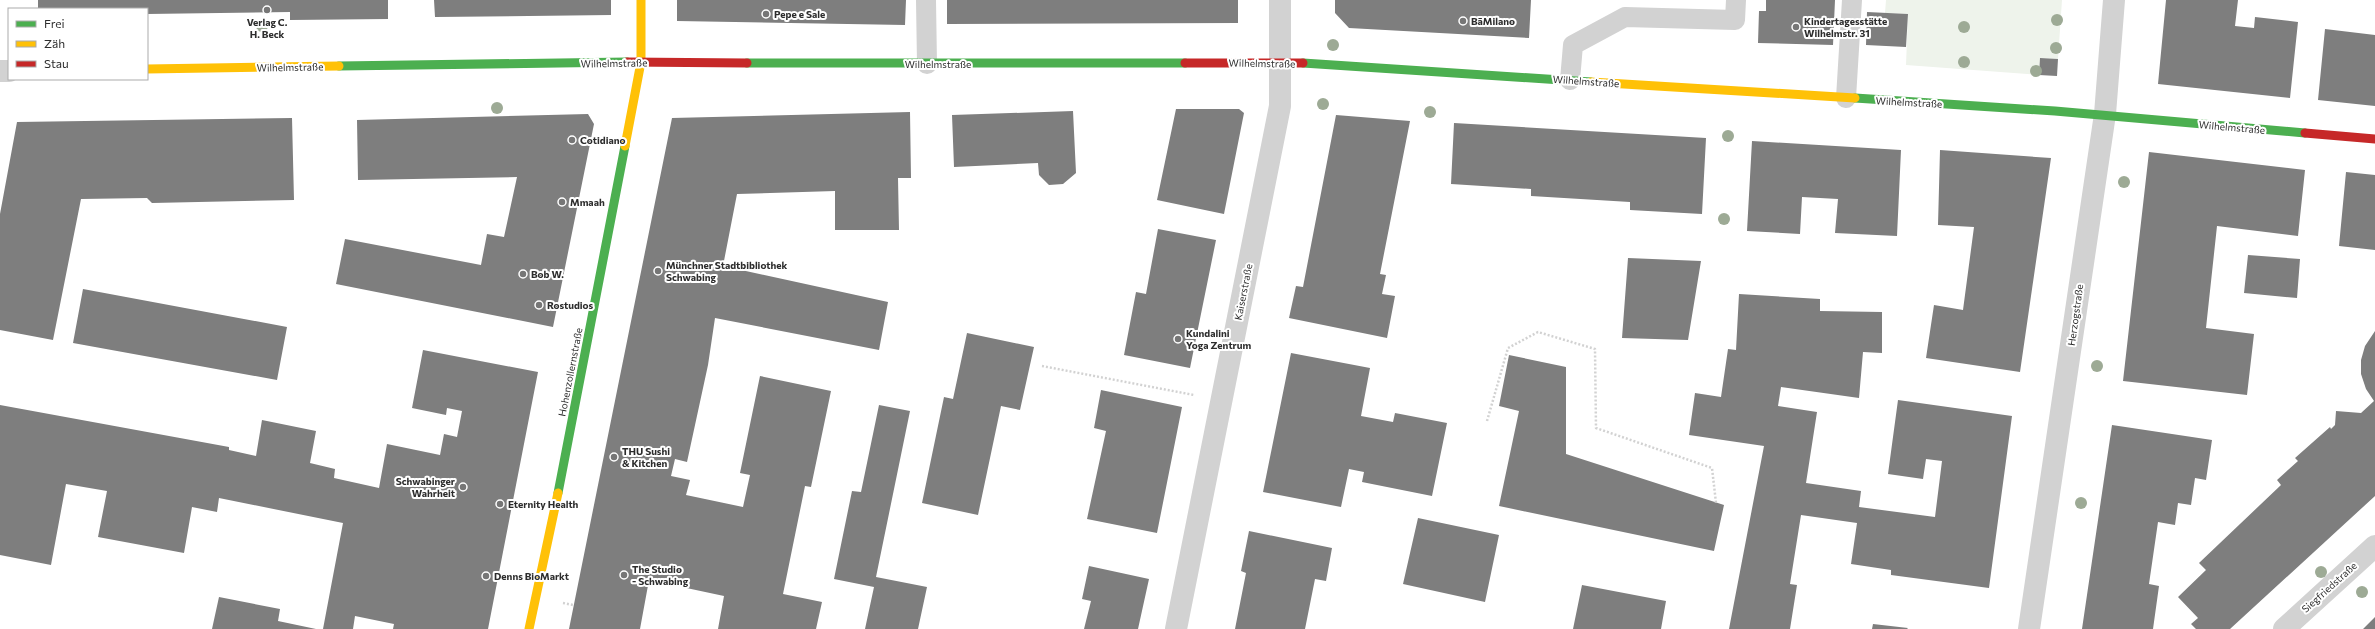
<svg xmlns="http://www.w3.org/2000/svg" width="2375" height="629" font-family="Commissioner,sans-serif">
  <rect width="100%" height="100%" fill="#fff"/>
  <!-- green -->
  <path fill="#eef3eb" d="M1886,0H2062L2058,59L2040,58L2039,75L1906,65L1908,14L1885,13Z"/>
  <!-- building -->
  <path fill="#7e7e7e" d="M38,0H388V19L290,20V12L147,14V9H38Z
    M434,0H611V15L435,17Z
    M677,0H906L905,25L677,21Z
    M947,0H1238V23L947,24Z
    M1335,0H1531L1529,38L1349,28L1335,13Z
    M1766,0H1835L1833,45L1758,43L1759,11H1766Z
    M2166,0H2238L2235,26L2254,28L2255,17L2298,22L2290,98L2158,84Z
    M1867,12L1908,14L1906,47L1866,45Z
    M2325,29L2375,35V106L2318,100Z
    M2040,58L2058,59L2057,76L2039,75Z
    M1176,109H1239L1244,113L1224,214L1157,200Z
    M1073,111L1076,173L1063,184L1049,185L1039,175L1038,163L954,167L952,115Z
    M910,112L911,178H898L899,230H835V191L737,194L723,266L888,302L879,350L715,318L708,365L687,462L675,459L671,476L690,480L686,495L743,507L750,475L740,473L760,376L831,391L811,487L805,486L783,594L822,602L816,629H718L724,596L649,580L640,629H569L672,118Z
    M588,114L594,124L553,327L336,284L345,239L481,265L487,234L504,237L517,177L358,180L357,120Z
    M1336,115L1410,121L1380,274L1386,275L1382,294L1395,296L1387,338L1289,318L1296,286L1303,287Z
    M292,118L294,200L152,203L147,198L81,199L53,340L0,330V214L17,122Z
    M1454,123L1706,138L1702,214L1630,210V202L1531,196V189L1451,184Z
    M1752,141L1901,150L1897,236L1835,233L1838,199L1802,197L1800,234L1747,231Z
    M1940,150L2051,158L2020,372L1926,358L1934,305L1963,310L1974,227L1938,225Z
    M2149,152L2305,170L2298,236L2217,226L2206,328L2254,334L2247,395L2123,381Z
    M2346,172L2375,175V250L2339,246Z
    M1158,229L1216,240L1190,368L1124,355L1136,292L1146,294Z
    M2248,255L2300,259L2297,298L2244,293Z
    M1628,258L1701,261L1688,340L1622,338Z
    M83,289L287,327L277,380L73,343Z
    M1739,294L1820,299V311L1882,312V353L1863,352L1859,398L1781,387L1778,406L1817,412L1806,483L1861,491L1859,507L1935,517L1942,461L1926,459L1923,479L1888,474L1898,400L2012,416L1989,588L1891,575V570L1851,564L1857,523L1801,515L1790,584L1797,585L1790,629H1729L1764,446L1689,435L1695,393L1721,397L1728,349L1736,350Z
    M2375,331V496L2230,629H2196L2191,624L2198,618L2178,597L2206,570L2199,563L2281,485L2277,480L2298,461L2295,458L2330,427L2331,429L2335,425L2336,411L2361,413L2374,401L2366,389L2361,374V360L2365,346Z
    M967,333L1034,347L1020,410L1001,406L978,515L922,503L944,397L953,399Z
    M423,350L538,372L488,629H393L394,624L355,616L353,629H323L343,523L219,498L217,512L192,507L184,553L98,537L107,491L66,484L51,565L0,555V405L229,447V450L256,456L262,420L316,431L310,463L335,469L334,478L379,488L387,444L440,455L444,434L457,437L462,411L447,408L446,415L412,408Z
    M1291,353L1370,368L1361,416L1393,422L1395,413L1447,423L1432,496L1362,482L1364,472L1349,469L1341,507L1263,492Z
    M1509,355L1566,367V454L1724,505L1714,551L1499,506L1519,411L1499,406Z
    M1101,390L1182,407L1157,533L1087,519L1106,431L1094,428Z
    M879,405L910,411L876,577L927,587L918,629H865L874,587L834,579L852,491L861,492Z
    M2112,425L2212,440L2206,480L2195,478L2191,505L2178,503L2175,525L2158,522L2149,584L2159,586L2153,629H2082Z
    M1418,518L1499,535L1485,602L1403,584Z
    M1249,531L1332,548L1326,581L1315,579L1305,629H1235L1246,573L1241,571Z
    M1089,566L1149,579L1138,629H1084L1091,601L1082,599Z
    M1582,585L1666,601L1661,629H1573Z
    M219,597L280,609L278,621L316,629H212Z
    M2375,617V629H2363Z
    M1873,624L1908,628L1907,629H1872Z"/>
  <g fill="none" stroke-linecap="round" stroke-linejoin="round">
    <!-- path -->
    <path stroke="#d2d2d2" stroke-width="2.5" stroke-dasharray="2 2" stroke-linecap="butt" d="M1042,366L1194,395
      M1487,421L1508,348L1538,332L1595,349L1596,428L1712,468L1716,503
      M563,603L573,605"/>
    <!-- lane -->
    <path stroke="#d2d2d2" stroke-width="20" d="M926,0L927,64
      M1570,80L1573,45L1625,17L1735,20L1736,0
      M1846,98L1852,0"/>
    <!-- street -->
    <path stroke="#d2d2d2" stroke-width="22" d="M0,71H9
      M1176,629L1280,106V0
      M2029,629L2105,114L2114,0
      M2284,629L2375,546"/>
    <!-- fast -->
    <path stroke="#4caf50" stroke-width="9" d="M747,63H1185
      M1303,63L1591,82
      M339,66L627,62
      M1855,98L2055,111L2305,133
      M558,493L625,146"/>
    <!-- slow -->
    <path stroke="#ffc107" stroke-width="9" d="M147,69L339,66
      M1591,82L1855,98
      M625,146L641,62V0
      M529,629L558,493"/>
    <!-- jam -->
    <path stroke="#c62828" stroke-width="9" d="M627,62L747,63
      M1185,63H1303
      M2305,133L2375,139"/>
  </g>
  <!-- trees -->
  <g fill="#9daa95">
    <circle cx="2057" cy="20" r="6"/>
    <circle cx="262" cy="26" r="6"/>
    <circle cx="1964" cy="27" r="6"/>
    <circle cx="1333" cy="45" r="6"/>
    <circle cx="2056" cy="48" r="6"/>
    <circle cx="1964" cy="62" r="6"/>
    <circle cx="2036" cy="71" r="6"/>
    <circle cx="1323" cy="104" r="6"/>
    <circle cx="497" cy="108" r="6"/>
    <circle cx="1430" cy="112" r="6"/>
    <circle cx="1728" cy="136" r="6"/>
    <circle cx="2124" cy="182" r="6"/>
    <circle cx="1724" cy="219" r="6"/>
    <circle cx="2097" cy="366" r="6"/>
    <circle cx="2081" cy="503" r="6"/>
    <circle cx="2321" cy="572" r="6"/>
    <circle cx="2362" cy="592" r="6"/>
  </g>
  <!-- markers -->
  <g fill="#767676" stroke="#fff" stroke-width="1.5">
    <circle cx="267" cy="10" r="4"/>
    <circle cx="766" cy="14" r="4"/>
    <circle cx="1463" cy="21" r="4"/>
    <circle cx="1796" cy="27" r="4"/>
    <circle cx="572" cy="140" r="4"/>
    <circle cx="562" cy="202" r="4"/>
    <circle cx="658" cy="271" r="4"/>
    <circle cx="523" cy="274" r="4"/>
    <circle cx="539" cy="305" r="4"/>
    <circle cx="1178" cy="339" r="4"/>
    <circle cx="614" cy="457" r="4"/>
    <circle cx="463" cy="487" r="4"/>
    <circle cx="500" cy="504" r="4"/>
    <circle cx="624" cy="575" r="4"/>
    <circle cx="486" cy="576" r="4"/>
  </g>
  <g text-anchor="middle" stroke-width="4" stroke-linejoin="round" paint-order="stroke">
    <!-- poi labels -->
    <g font-size="10" font-weight="bold" fill="#2d2d2d" stroke="#fff" text-anchor="start">
      <text x="774" y="18">Pepe e Sale</text>
      <text x="1471" y="25">BāMilano</text>
      <text x="1804" y="25">Kindertagesstätte<tspan x="1804" dy="12">Wilhelmstr. 31</tspan></text>
      <text x="267" y="26" text-anchor="middle">Verlag C.<tspan x="267" dy="12">H. Beck</tspan></text>
      <text x="580" y="144">Cotidiano</text>
      <text x="570" y="206">Mmaah</text>
      <text x="666" y="269">Münchner Stadtbibliothek<tspan x="666" dy="12">Schwabing</tspan></text>
      <text x="531" y="278">Bob W.</text>
      <text x="547" y="309">Rostudios</text>
      <text x="1186" y="337">Kundalini<tspan x="1186" dy="12">Yoga Zentrum</tspan></text>
      <text x="622" y="455">THU Sushi<tspan x="622" dy="12">&amp; Kitchen</tspan></text>
      <text x="455" y="485" text-anchor="end">Schwabinger<tspan x="455" dy="12">Wahrheit</tspan></text>
      <text x="508" y="508">Eternity Health</text>
      <text x="632" y="573">The Studio<tspan x="632" dy="12">- Schwabing</tspan></text>
      <text x="494" y="580">Denns BioMarkt</text>
    </g>
    <!-- street labels -->
    <g font-size="10" fill="#2d2d2d" stroke="#fff">
      <text transform="translate(614 63) rotate(-1)" y="4">Wilhelmstraße</text>
      <text transform="translate(1262 63) rotate(1)" y="4">Wilhelmstraße</text>
      <text x="938" y="68">Wilhelmstraße</text>
      <text transform="translate(290 67) rotate(-1)" y="4">Wilhelmstraße</text>
      <text transform="translate(1586 81) rotate(4)" y="4">Wilhelmstraße</text>
      <text transform="translate(1909 102) rotate(3)" y="4">Wilhelmstraße</text>
      <text transform="translate(2232 127) rotate(5)" y="4">Wilhelmstraße</text>
      <text transform="translate(1243 292) rotate(-79)" y="4">Kaiserstraße</text>
      <text transform="translate(2075 315) rotate(-82)" y="4">Herzogstraße</text>
      <text transform="translate(570 372) rotate(-79)" y="4">Hohenzollernstraße</text>
      <text transform="translate(2329 587) rotate(-42)" y="4">Siegfriedstraße</text>
    </g>
  </g>
  <!-- legend -->
  <rect x="8" y="8" width="140" height="72" fill="#ffffff" stroke="#ababab"/>
  <rect x="16" y="21" width="20" height="6" fill="#4caf50" stroke="#ababab"/>
  <text x="44" y="28" font-size="12" fill="#2d2d2d">Frei</text>
  <rect x="16" y="41" width="20" height="6" fill="#ffc107" stroke="#ababab"/>
  <text x="44" y="48" font-size="12" fill="#2d2d2d">Zäh</text>
  <rect x="16" y="61" width="20" height="6" fill="#c62828" stroke="#ababab"/>
  <text x="44" y="68" font-size="12" fill="#2d2d2d">Stau</text>
</svg>
